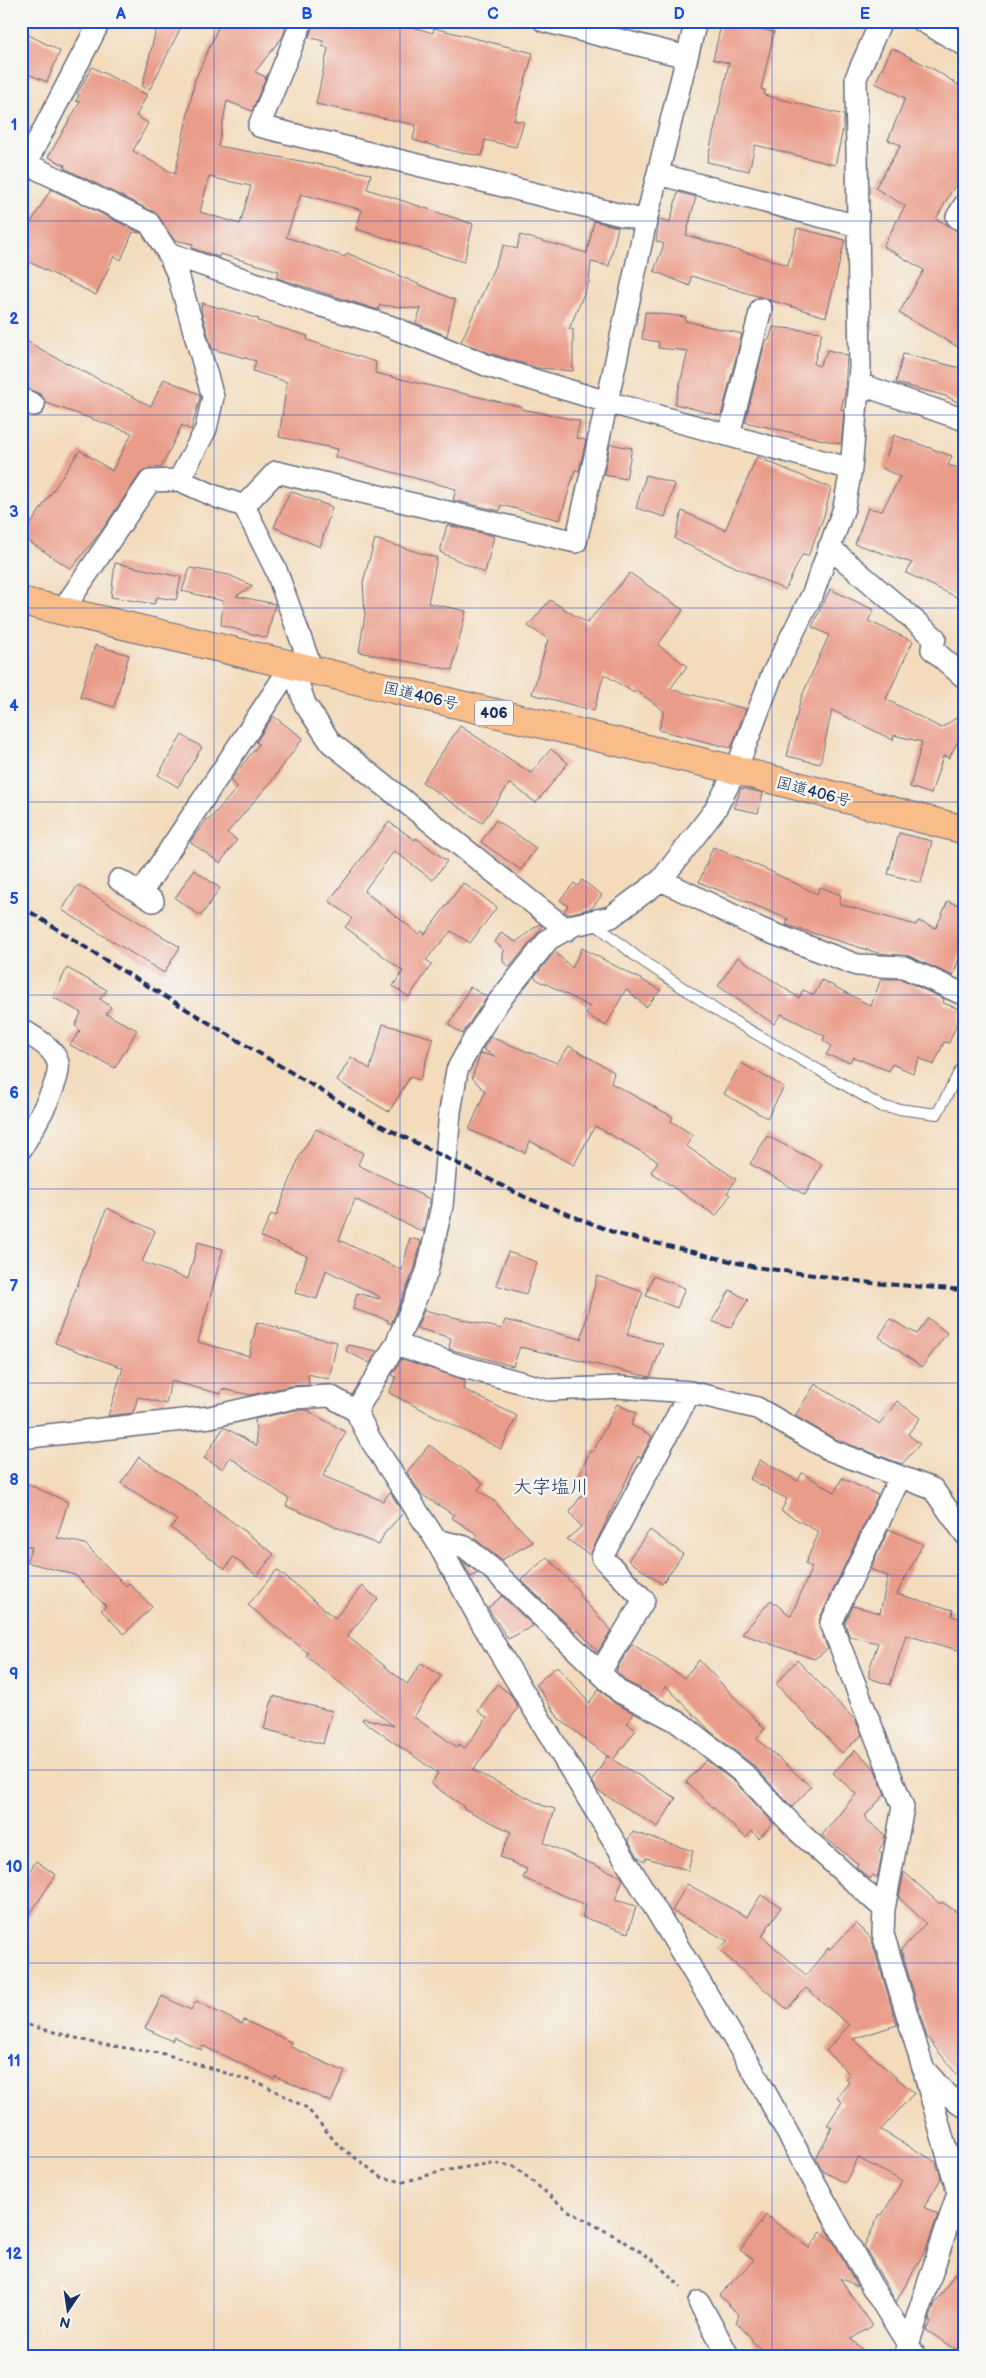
<svg xmlns="http://www.w3.org/2000/svg" width="986" height="2378" font-family="'Balsamiq Sans','Klee One',sans-serif">
  <rect width="100%" height="100%" fill="#f6f6f2"/>
  <filter id="ink" filterUnits="userSpaceOnUse"><feTurbulence type="fractalNoise" baseFrequency=".02" numOctaves="2"/><feDisplacementMap in="SourceGraphic" scale="10" xChannelSelector="R" yChannelSelector="G"/><feConvolveMatrix kernelMatrix="1 2 1 2 8 2 1 2 1" color-interpolation-filters="sRGB"/></filter>
  <filter id="wash" filterUnits="userSpaceOnUse"><feTurbulence type="fractalNoise" baseFrequency=".0096" numOctaves="4" result="noise"/><feDisplacementMap in="SourceGraphic" scale="20" xChannelSelector="R" yChannelSelector="G"/><feGaussianBlur stdDeviation="1.12" result="paint"/><feColorMatrix in="noise" values="0 0 0 0 0 0 0 0 0 0 0 0 0 0 0 0 0 1.4 0 .05"/><feComposite in="paint" operator="in"/></filter>
  <g filter="url(#wash)">
    <rect width="100%" height="100%" fill="#f3dbbc"/>
    <!-- green -->
    <path fill="#a9d582" stroke="#628270" d="M21,1047L26,1050L28,1073L21,1085Z"/>
    <g id="blocks">
      <!-- building -->
      <path fill="#ea9c8a" fill-rule="evenodd" d="M158,21H184L150,89L142,87Z
        M221,21H288L283,36L255,72L266,77L252,111L227,101L218,146L371,174L367,189L473,224L464,262L356,229L362,210L301,194L286,237L345,257L347,253L455,300L447,336L416,323L421,309L380,305L378,310L277,278L279,271L220,254L219,257L192,248L193,244L174,240L154,212L64,168L65,165L48,157L80,102L76,101L79,95L77,94L92,67L147,95L136,116L148,123L133,151L175,174L195,80ZM209,177L251,186L240,224L200,212Z
        M314,21H391L433,33L434,28L533,53L514,120L524,122L516,147L485,140L482,156L457,152L413,140L416,125L316,104L328,48L322,46L323,41L309,37Z
        M722,21L774,32L761,89L765,90L764,95L844,115V125L835,165L755,145L749,171L707,162L729,63L713,59Z
        M21,31L60,51L47,82L21,71Z
        M892,48L935,70L965,89V167L936,219L965,234V351L899,313L924,270L883,246L905,206L875,188L901,145L888,140L905,98L875,83Z
        M51,189L141,233L133,232L121,260L114,256L96,295L21,258V221L29,226Z
        M678,192L696,197L686,235L788,265L797,228L845,240L826,317L691,276L690,286L654,271L664,244L656,241L659,219L670,222Z
        M594,221L618,227L609,266L591,262L589,282L569,329H573V371L538,368L495,355L461,342L504,245L517,249L520,235L587,253Z
        M202,303L259,319L258,321L308,336L307,340L376,362L375,373L522,407V409L580,421L576,438L586,440L579,471L575,470L560,520L501,505L500,511L453,500L456,489L335,457L338,449L279,437L287,382L253,371L256,361L212,349L201,310Z
        M645,312L686,317L685,321L742,334L721,416L675,404L688,351L658,348L659,342L642,339Z
        M773,327L822,332L814,364L819,366L828,350L847,355L845,393L841,409L844,410L841,444L745,422L766,340H769Z
        M21,338L53,356L151,406L164,379L199,394L200,397L191,430L182,425L161,468L151,467L140,474L102,530L71,569L22,537L80,450L112,471L132,433L46,403L40,394L21,386Z
        M903,354L965,369V406L946,396L896,383Z
        M894,435L952,456L948,465L965,470V601L906,573L912,563L855,544L868,508L882,511L900,477L882,468Z
        M610,444L632,448L626,479L604,475Z
        M757,457L831,488L824,516L808,556L802,555L785,590L675,539L682,511L725,530Z
        M646,475L675,484L665,517L636,508Z
        M290,491L332,507L320,547L274,527Z
        M447,525L494,536L485,573L440,552Z
        M375,539L437,558L428,603L466,611L452,670L359,652L365,615L363,582Z
        M115,563L181,577L176,600L157,597L154,604L111,597Z
        M190,568L229,575L253,586L236,596L275,604L267,638L221,625L223,601L182,591Z
        M630,573L683,610L658,645L687,666L670,689L746,709L731,748L659,730L664,711L636,690L634,693L604,674L594,711L532,694L548,639L528,626L550,600L587,623Z
        M830,589L874,610L868,621L913,641L886,699L941,728L965,712V728L949,758L943,756L931,794L910,787L922,742L894,735L893,740L832,710L820,764L787,756L801,698L829,635L812,627Z
        M95,645L129,655L114,707L80,697Z
        M273,716L303,738L271,782L227,833L237,840L220,863L190,842L207,819L209,820L238,787L230,781L259,744L256,742Z
        M460,726L531,773L551,749L568,763L536,803L510,783L482,823L422,782Z
        M182,735L202,747L178,787L158,775Z
        M741,788L763,793L758,813L734,808Z
        M496,820L536,848L521,870L481,842Z
        M389,822L415,840L416,838L447,861L433,880L394,851L364,891L419,934L422,931L425,934L463,883L497,907L470,943L451,931L426,960L432,964L409,997L393,986L403,971L345,927L352,918L329,901Z
        M899,833L932,841L921,883L888,874Z
        M713,847L770,871L817,894L820,887L841,895L839,904L916,925L918,921L936,928L948,901L965,908V941L953,976L909,956L878,953L786,925L788,919L699,882Z
        M194,870L220,888L201,916L175,898Z
        M582,880L602,895L592,908L568,914L564,911L568,906L560,900L574,883L578,886Z
        M78,885L180,947L164,973L62,910Z
        M539,924L542,926L540,930L510,967L503,962V953L505,951L495,942L501,933L516,942Z
        M582,948L604,960L661,990L646,1007L626,989L606,1026L586,1014L590,1007L543,982L542,983L534,977L555,952L572,968Z
        M738,957L799,998L803,990L814,995L822,980L871,1006L881,979H901L944,999L943,1003L962,1010L949,1043L944,1042L934,1065L919,1058L913,1073L892,1064L889,1071L853,1057L850,1062L826,1055L831,1046L823,1040L825,1036L781,1014L774,1024L718,986Z
        M67,968L107,990L100,999L111,1007L106,1014L137,1030L115,1068L70,1045L80,1031L75,1026L81,1013L53,997Z
        M470,987L487,997L462,1034L449,1025Z
        M383,1024L433,1038L420,1080L410,1077L389,1112L337,1081L351,1057L370,1069Z
        M490,1037L557,1063L569,1046L614,1072L611,1083L673,1117L671,1121L693,1135L686,1146L736,1179L727,1193L730,1195L716,1216L651,1172L658,1161L595,1126L574,1165L530,1141L525,1153L469,1130L485,1092L472,1077L481,1053L496,1057L483,1049Z
        M741,1063L784,1087L767,1118L724,1094Z
        M316,1129L363,1153L358,1165L430,1199L423,1232L355,1199L339,1240L402,1270L410,1238L421,1241L415,1268L391,1324L387,1322L388,1320L353,1309L357,1293L379,1299L380,1297L326,1270L317,1299L295,1293L307,1256L261,1237L271,1214L276,1216L300,1155Z
        M767,1136L822,1164L805,1195L750,1164Z
        M107,1208L155,1231L142,1262L188,1279L198,1242L223,1249L198,1342L249,1356L257,1322L279,1328L278,1329L337,1342L329,1379L308,1374L309,1385L290,1386L251,1395L222,1389L221,1394L171,1381L166,1404L138,1397L133,1413L108,1416L123,1368L55,1343Z
        M508,1252L537,1262L526,1294L496,1285Z
        M597,1276L643,1292L627,1335L663,1344L650,1377L520,1347L513,1366L449,1349L451,1338L417,1328L424,1310L502,1329L505,1320L581,1339Z
        M653,1276L685,1288L677,1308L646,1296Z
        M730,1290L748,1300L730,1328L712,1321Z
        M928,1318L947,1333L922,1367L879,1337L890,1319L917,1334Z
        M348,1345L377,1351L370,1363L346,1351Z
        M402,1359L465,1380L463,1389L517,1416L501,1449L389,1393L396,1377L392,1375Z
        M815,1384L880,1424L897,1401L920,1418L908,1434L920,1444L902,1464L835,1439L795,1416Z
        M617,1404L636,1413L631,1425L652,1436L641,1458L638,1456L590,1555L567,1539L581,1527L570,1512L586,1489L575,1485L590,1451L593,1452Z
        M295,1410H310V1412L346,1432L323,1476L383,1501L390,1492L403,1513L384,1534L379,1545L286,1506L289,1499L230,1457L223,1469L204,1458L224,1427L257,1446L255,1419Z
        M429,1445L483,1483L478,1490L494,1501L533,1542L501,1560L475,1539L478,1535L452,1518L454,1515L421,1494L407,1472Z
        M139,1457L200,1497L274,1554L257,1576L233,1557L225,1569L171,1528L177,1520L121,1483Z
        M760,1460L798,1481L802,1473L835,1492L842,1478L878,1495L820,1618L819,1627L828,1649L814,1659L742,1634L771,1600L791,1616L812,1567L805,1564L819,1532L781,1511L787,1499L750,1479Z
        M21,1481L68,1502L57,1538L85,1544L126,1586L129,1583L152,1607L124,1634L101,1610L106,1606L75,1575L26,1562L32,1547L21,1545Z
        M889,1529L923,1544L897,1594L953,1610L952,1616L965,1620V1652L906,1635L890,1685L869,1678V1670L878,1643L849,1636L845,1623L853,1606L880,1613L888,1576L870,1569Z
        M650,1530L683,1554L662,1584L628,1560Z
        M547,1557L580,1592L578,1594L611,1630L598,1652L578,1630L575,1632L521,1580Z
        M461,1560L478,1573L471,1577Z
        M277,1570L335,1618L362,1586L378,1599L347,1636L407,1684L421,1663L441,1676L414,1717L457,1747L459,1744L465,1748L487,1718L478,1711L497,1684L510,1694L518,1708L473,1770L544,1806L555,1809L544,1843L620,1876L623,1879L615,1900L636,1906L628,1933L582,1917L586,1905L523,1878L527,1869L500,1857L511,1832L463,1808V1806L431,1784L438,1773L362,1720L363,1718L394,1726L306,1656L308,1653L248,1605Z
        M502,1596L533,1626L508,1639L488,1608Z
        M632,1644L684,1678L699,1660L765,1729L756,1738L811,1787L792,1807L753,1765L710,1731L666,1686L658,1698L627,1682L616,1670Z
        M797,1660L856,1721L862,1735L842,1753L776,1684Z
        M557,1666L589,1703L599,1689L614,1703L634,1713L627,1723L636,1730L613,1760L676,1798L658,1827L597,1790L592,1781L607,1756L610,1758L559,1719L536,1684Z
        M273,1696L332,1711L323,1744L264,1729Z
        M855,1750L874,1768L885,1794L865,1816L867,1818L866,1819L885,1835L883,1844L878,1851L882,1854L877,1878L873,1875L870,1879L856,1867L858,1864L822,1835L856,1794L833,1773Z
        M706,1760L736,1783L773,1823L759,1838L752,1831L746,1838L686,1782Z
        M633,1832L693,1851L688,1870L646,1858L645,1861L638,1857L628,1840Z
        M36,1861L56,1875L21,1927V1884Z
        M904,1872L940,1904L942,1902L965,1918V2085L927,2037L901,1950L926,1923L899,1898Z
        M687,1884L747,1917L761,1895L781,1907L762,1936L806,1975L828,1948L830,1949L856,1923L871,1938L897,2025L853,2039L914,2093L881,2130L936,2162L941,2179L924,2207L938,2215L926,2249L896,2302L864,2246L880,2214L882,2215L902,2181L858,2158L845,2183L823,2171L816,2158L832,2128L827,2125L842,2102L837,2098L849,2082L846,2079L850,2074L826,2051L849,2025L806,1988L787,2009L718,1949L728,1941L672,1911Z
        M162,1996L191,2010L196,2001L242,2024L244,2020L291,2042L289,2046L345,2072L331,2102L275,2076L274,2079L203,2046L202,2050L174,2037L172,2041L145,2028Z
        M766,2215L809,2248L821,2232L833,2241L857,2286L840,2278L872,2326L851,2339L870,2357H769L751,2340L752,2339L736,2322L739,2315L719,2295L754,2260L740,2250Z
        M965,2258V2355L926,2330L931,2322L929,2321L935,2304Z"/>
    </g>
  </g>
  <g filter="url(#ink)">
    <use href="#blocks" fill-opacity="0" stroke="#676b7f" stroke-width="1"/>
    <g fill="none" stroke-linecap="round" stroke-linejoin="round">
      <!-- lane casing -->
      <g stroke="#676b7f" stroke-width="12">
        <path id="lane" d="M593,922L637,957L725,1016L883,1107L937,1114L965,1061"/>
      </g>
      <!-- street casing -->
      <g stroke="#676b7f" stroke-width="24">
        <path id="street" d="M302,21L259,126L646,221
          M544,21L687,57
          M696,21L646,221L607,402L851,469
          M922,21L965,45
          M27,164L149,223L168,253L178,275L213,397L206,429L179,480
          M21,173L100,21
          M658,174L858,226
          M965,204L957,217L965,222
          M168,253L312,303L389,326L491,367L607,402L576,542L276,472L244,506
          M859,384L965,420
          M21,398L34,405
          M729,435L761,309
          M829,547L935,638L932,649L965,678
          M62,611L150,481L179,480L217,497L244,506L276,570L312,670
          M292,665L305,704L331,743L567,930
          M119,880L153,901
          M661,880L761,929L857,965L904,967L965,995
          M141,893L292,665
          M21,1029C33,1037 54,1047 58,1063C62,1081 31,1132 21,1149
          M396,1344L460,1366L549,1390L618,1387L690,1392L757,1408L830,1450L933,1489L965,1534
          M356,1411L396,1344L427,1272L442,1206L450,1112L457,1070L474,1039L499,1001L549,939L574,925L611,917L661,880L715,810L736,770L772,675L813,593L844,508L851,469L860,368L856,78L881,21
          M21,1438L210,1417L293,1398L330,1396L356,1411L370,1439L436,1540L481,1622L753,2070L871,2285L916,2357
          M436,1540L465,1547L492,1569L620,1692L680,1723L744,1774L800,1833L884,1909L883,1934L923,2068L945,2093L965,2107
          M600,1672L644,1600L602,1557L690,1392
          M884,1909L903,1807L831,1623L900,1477
          M699,2302L729,2357
          M905,2354L958,2193L925,2075"/>
      </g>
      <!-- highway casing -->
      <g stroke="#676b7f" stroke-width="30">
        <path id="highway" d="M21,601L736,770L965,830"/>
      </g>
      <!-- path -->
      <path stroke="#676b7f" stroke-width="3" stroke-dasharray="4 4" stroke-linecap="butt" d="M21,2023L94,2043L165,2054L264,2085L307,2108L338,2145L381,2177L403,2182L443,2171L492,2163L514,2166L567,2210L622,2240L652,2259L681,2287"/>
      <!-- lane -->
      <use href="#lane" stroke="#fff" stroke-width="10"/>
      <!-- street -->
      <use href="#street" stroke="#fff" stroke-width="21"/>
      <!-- highway -->
      <use href="#highway" stroke="#f8bd89" stroke-width="28"/>
      <!-- rail -->
      <path stroke="#1b2f5e" stroke-width="4" stroke-dasharray="8 4" stroke-linecap="butt" d="M21,906L113,965L370,1120L527,1198L618,1234L755,1267L872,1283L965,1290"/>
    </g>
  </g>
  <!-- grid -->
  <path fill="none" stroke="#1d4ed8" stroke-width="1" stroke-opacity="0.55" d="M214,21V2357M400,21V2357M586,21V2357M772,21V2357M21,221H965M21,415H965M21,608H965M21,802H965M21,995H965M21,1189H965M21,1383H965M21,1576H965M21,1770H965M21,1963H965M21,2157H965"/>
  <g text-anchor="middle" stroke-width="5" stroke-linejoin="round" paint-order="stroke">
    <!-- shield labels -->
    <rect fill="#f6f6f2" stroke="#5d6b8a" stroke-width="1" x="475" y="700.5" width="38" height="25" rx="4"/>
    <g font-size="15" font-weight="bold" fill="#1b2f5e">
      <text x="494" y="718">406</text>
    </g>
    <!-- street labels -->
    <g font-size="16" fill="#1b2f5e" stroke="#f6f6f2">
      <text transform="translate(421 695) rotate(13)" y="6">国道406号</text>
      <text transform="translate(814 791) rotate(15)" y="6">国道406号</text>
    </g>
    <!-- quarter labels -->
    <g font-size="19" fill="#1b2f5e" stroke="#f6f6f2">
      <text x="551" y="1493">大字塩川</text>
    </g>
  </g>
  <!-- margin -->
  <rect width="986" height="2378" fill="none" stroke="#f6f6f2" stroke-width="55"/>
  <!-- north arrow -->
  <g transform="translate(68 2310) rotate(193)" stroke="#f6f6f2" stroke-width="4" paint-order="stroke">
  <path d="M0-4L9 19L0 12L-9 19Z" fill="#1b2f5e"/>
  <text y="-8" font-size="14" font-weight="bold" text-anchor="middle" fill="#1b2f5e">N</text>
  </g>
  <rect x="28" y="28" width="930" height="2322" fill="none" stroke="#1d4ed8" stroke-width="2"/>
  <g font-size="16" text-anchor="middle" font-weight="bold" fill="#1d4ed8">
    <text x="121" y="19">A</text>
    <text x="307" y="19">B</text>
    <text x="493" y="19">C</text>
    <text x="679" y="19">D</text>
    <text x="865" y="19">E</text>
    <text x="14" y="130">1</text>
    <text x="14" y="324">2</text>
    <text x="14" y="517">3</text>
    <text x="14" y="711">4</text>
    <text x="14" y="904">5</text>
    <text x="14" y="1098">6</text>
    <text x="14" y="1291">7</text>
    <text x="14" y="1485">8</text>
    <text x="14" y="1679">9</text>
    <text x="14" y="1872">10</text>
    <text x="14" y="2066">11</text>
    <text x="14" y="2259">12</text>
  </g>
</svg>
